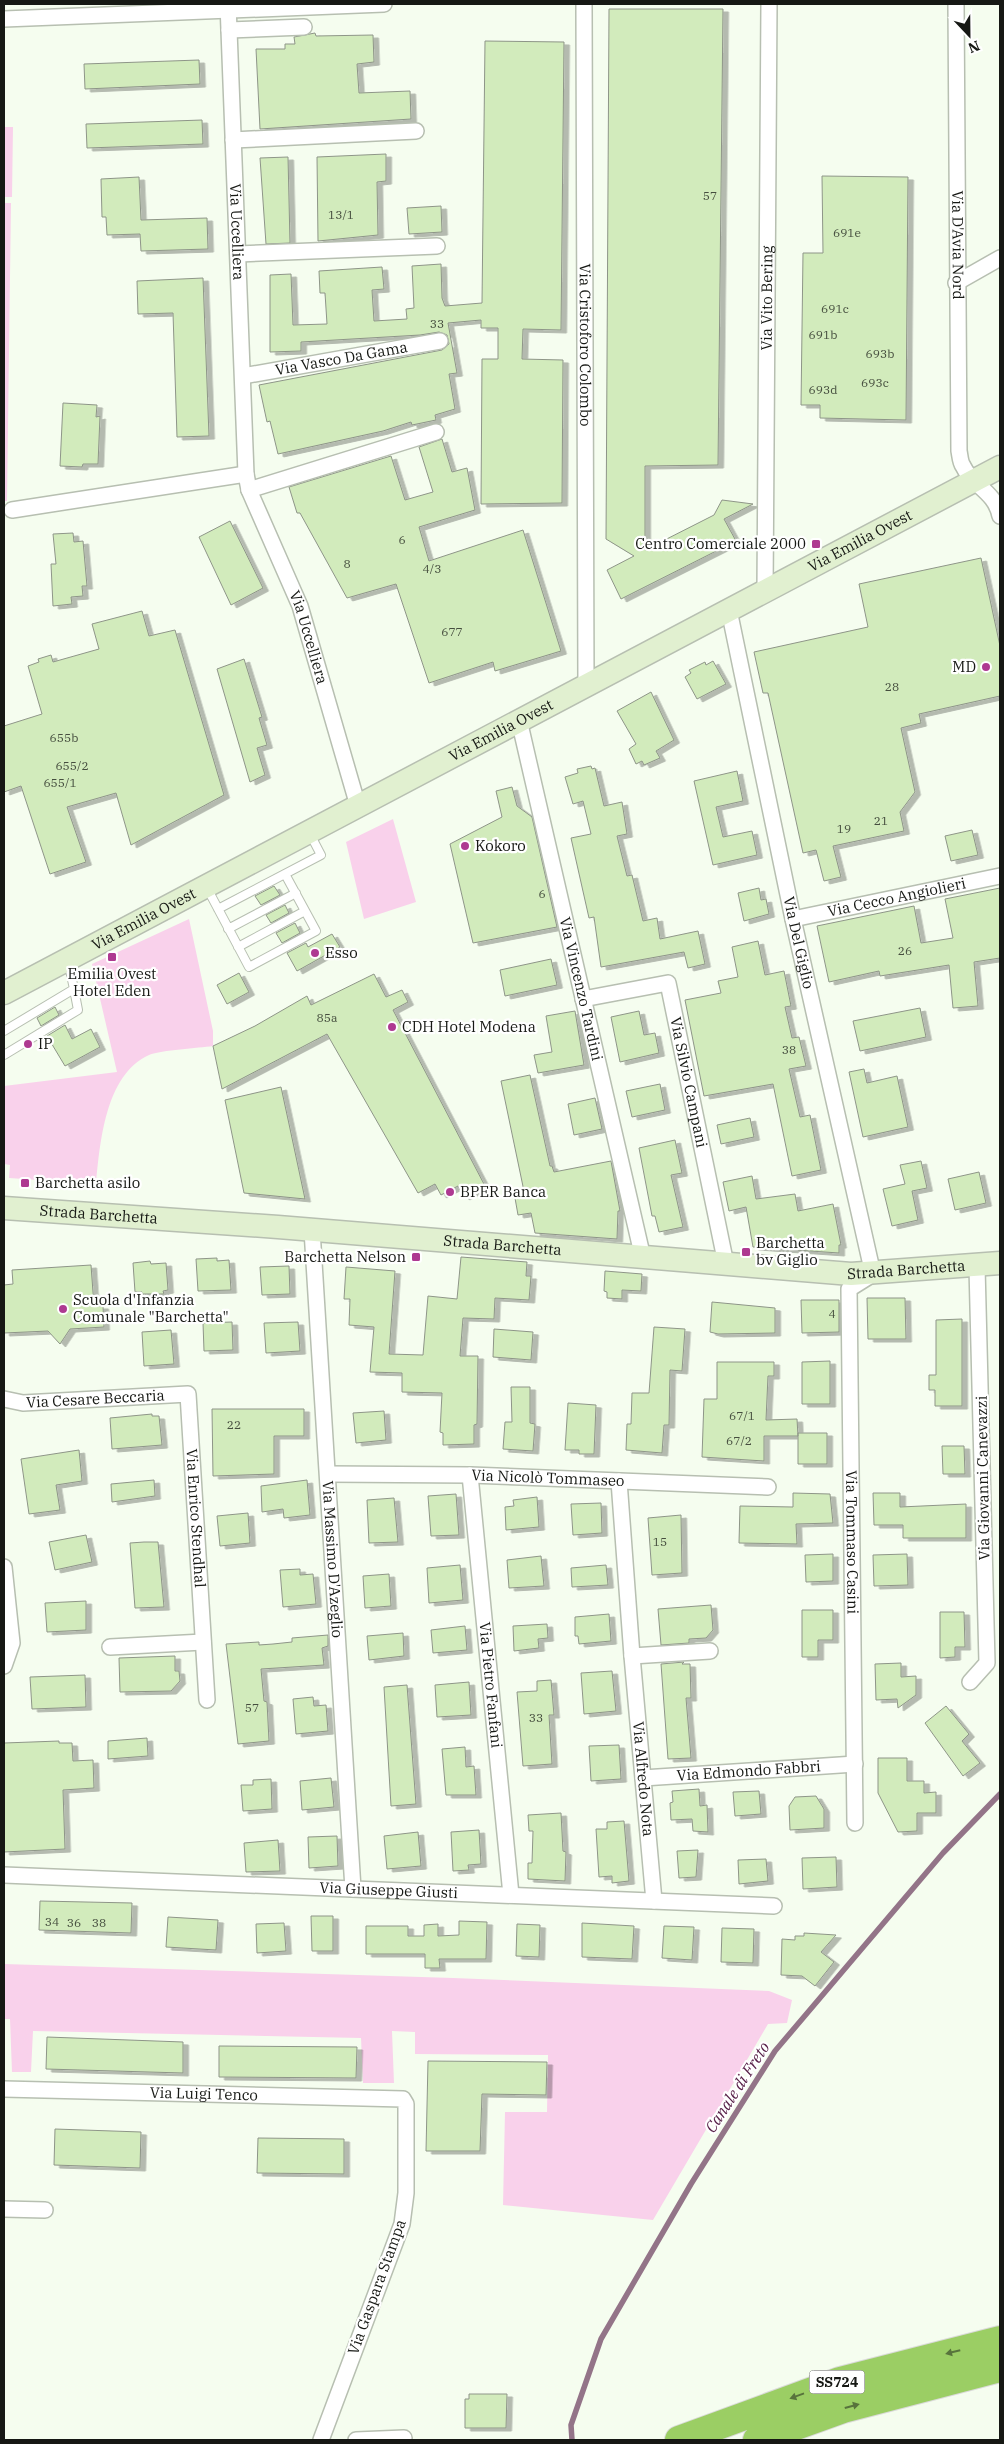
<svg xmlns="http://www.w3.org/2000/svg" width="1004" height="2444" font-family="'IBM Plex Serif',serif">
  <defs>
    <filter id="shadow"><feDropShadow dx="5.5" dy="3" stdDeviation="0" flood-color="#0004"/></filter>
  </defs>
  <rect width="100%" height="100%" fill="#f5fdef"/>
  <!-- green -->
  <path fill="#f9d1eb" d="M4,127H13L12,197H4Z
    M4,203H11L7,501H4Z
    M393,819L416,902L364,919L346,842Z
    M189,919L213,1031V1046C198,1048 162,1050 149,1055C105,1075 100,1143 96,1184L9,1178L10,1165L4,1164V1086L117,1072L92,964Z
    M4,1964L453,1978L769,1991L792,2000L787,2023L768,2024L653,2220L503,2205L505,2112H547L548,2055L415,2054V2032L392,2031L394,2083H363L361,2038L33,2031L31,2072H12L10,2019H4Z"/>
  <g fill="none" stroke-linecap="round" stroke-linejoin="round">
    <!-- stream -->
    <path stroke="#937488" stroke-width="5.5" d="M572,2440L571,2425L601,2339L691,2184L775,2051L943,1853L1000,1794"/>
  </g>
  <!-- building -->
  <path fill="#d2ebbc" stroke="#8e9588" filter="url(#shadow)" d="M609,9H723L718,465L645,466V550L714,515L722,500L753,504L724,519L736,541L621,599L607,570L634,556L606,539Z
    M315,33L316,36L373,35L374,62L357,64L359,93L410,91L411,119L260,129L256,49H285V44H295L294,37Z
    M485,41L564,42L561,330L523,329L522,359L563,360L562,503L481,504L482,359H498V328H481V320L448,323L457,373L449,374L455,409L435,415L436,420L412,425L411,422L383,431L278,454L270,421L267,422L259,385L442,350L449,344L447,335L439,332L420,335L301,342V351L270,352V275L291,274L293,325L327,324L325,293H320L319,271L382,267L384,289L372,290L374,321L407,319L406,309L414,308L412,266L441,264L442,298L445,306L482,303Z
    M199,60L200,84L85,89L84,64Z
    M202,120L203,144L87,148L86,124Z
    M386,154V181L377,182L378,235L318,241L317,157Z
    M288,157L290,243L266,244L260,158Z
    M822,176L908,177L906,420L820,418V405H801L803,253H823Z
    M139,177L141,220L207,218L208,249L141,251L140,234L107,235L106,217H102L101,179Z
    M441,206L442,232L409,234L407,208Z
    M203,278L209,436L177,437L173,313L138,314L137,281Z
    M63,403L97,405L96,417L100,416L98,464H83L82,467L60,466Z
    M442,439L452,472L467,468L475,510L419,527L429,561L523,530L561,651L495,671L493,662L429,683L396,584L347,598L300,513H297L289,487L391,456L405,500L433,492L419,447Z
    M230,521L263,588L231,605L199,537Z
    M73,533L74,542L83,541L87,586H82L83,596L71,597L72,604L53,606L51,564H56L53,534Z
    M981,558L1000,646V696L919,714L921,723L901,728L915,792L900,812L904,831L833,846L841,877L824,881L816,850L803,853L768,693H763L754,652L868,627L859,584Z
    M142,611L149,636L175,630L224,795L131,845L116,793L67,807L86,862L50,874L21,786L4,792V726L42,714L28,666L39,662L38,659L51,655L53,662L99,649L92,624Z
    M244,659L262,717L259,718L267,745L257,748L265,775L250,782L217,669Z
    M713,661L726,684L697,699L685,677L691,673L689,670L705,662L706,665Z
    M651,692L674,740L656,751L660,758L644,765L642,761L636,764L629,749L636,744L617,711Z
    M591,766L592,769L595,768L604,806L622,802L627,834L617,836L627,876L632,875L643,921L657,918L660,939L698,931L705,964L688,968L684,952L601,967L594,917L589,918L571,838L591,834L583,801L573,804L565,777L578,773L577,769Z
    M737,771L743,801L716,807L723,837L752,831L757,855L713,865L694,781Z
    M512,787L517,806L532,817L557,927L473,943L450,844L502,817L496,791Z
    M972,830L978,855L951,861L945,836Z
    M274,886L280,895L261,905L255,896Z
    M759,888L761,900L766,899L769,914L744,921L738,893Z
    M1000,888V958L974,962L978,1006L953,1008L949,965L880,976L879,971L829,982L817,926L914,906L921,943L953,938L945,899Z
    M285,905L289,913L271,923L266,915Z
    M295,923L300,933L282,943L276,933Z
    M332,934L340,947L297,971L287,953L306,943L308,947Z
    M758,941L765,975L784,971L791,1006L785,1007L792,1038L799,1037L806,1066L789,1069L800,1117L810,1115L821,1170L792,1176L773,1084L704,1096L685,1000L721,993L718,981L738,977L732,947Z
    M551,959L557,985L505,996L500,970Z
    M239,973L249,992L227,1004L217,985Z
    M374,974L386,997L402,990L408,1002L393,1010L485,1186L464,1197L458,1186L441,1195L435,1184L418,1193L327,1034L222,1089L213,1046L255,1026L307,996L311,1005Z
    M55,1007L59,1015L41,1026L37,1018Z
    M920,1008L926,1037L860,1051L853,1021Z
    M575,1011L584,1065L538,1073L534,1055L552,1052L546,1016Z
    M639,1011L644,1035L655,1033L659,1053L620,1062L611,1017Z
    M65,1025L72,1039L91,1029L100,1047L65,1066L47,1036Z
    M864,1069L867,1083L897,1076L908,1127L863,1137L849,1072Z
    M530,1075L550,1166H552L554,1172L611,1161L620,1211H618L617,1239L535,1233L531,1213L518,1215L515,1198L525,1196L501,1081Z
    M660,1084L665,1110L632,1117L626,1091Z
    M281,1087L289,1124L305,1199L244,1193L225,1100Z
    M595,1098L602,1129L574,1135L568,1104Z
    M750,1118L754,1137L721,1144L717,1125Z
    M675,1140L682,1173L671,1175L683,1227L659,1232L655,1216H652L639,1148Z
    M921,1161L927,1188L912,1191L918,1220L892,1226L883,1189L905,1184L900,1165Z
    M979,1172L986,1203L955,1210L948,1179Z
    M752,1176L756,1199L795,1194L798,1211L833,1204L841,1245H839V1253L753,1247L746,1207L729,1211L723,1182Z
    M461,1257L527,1262L526,1276H531L529,1300L495,1298L494,1319L463,1318L460,1356H478L477,1424L474,1425V1444L443,1445V1433L440,1432L442,1393L402,1392V1373L370,1372L374,1327L349,1325L350,1299H344L346,1267L395,1271L389,1354L423,1355L428,1296L457,1299Z
    M217,1258V1261L229,1260L231,1290L198,1291L196,1259Z
    M150,1261L151,1264L166,1263L168,1290L163,1291L164,1294H142V1292H135L133,1263Z
    M91,1265L94,1306H103L104,1327L70,1329L60,1344L48,1331L4,1333V1285L13,1284L12,1270Z
    M289,1266L290,1294L262,1295L260,1267Z
    M605,1271L642,1274L641,1291L622,1290V1299L607,1298V1292L604,1291Z
    M867,1298H905L906,1339H868Z
    M801,1300H839V1332L802,1333Z
    M712,1302L775,1308V1333L718,1334L710,1332Z
    M962,1319V1406H935V1390H929V1375H936V1320Z
    M232,1322L233,1350L204,1351L203,1323Z
    M298,1322L300,1351L266,1353L264,1323Z
    M654,1327L685,1329L682,1371L670,1370L669,1425H664L662,1453L626,1450L627,1424H631L632,1393H649Z
    M494,1329L533,1332L531,1360L493,1357Z
    M171,1330L174,1364L144,1366L142,1332Z
    M830,1361V1404H802V1362Z
    M717,1362H774V1376H768L766,1420L797,1419L798,1436H764V1461L702,1457L704,1399H717Z
    M511,1387H530V1423L535,1424L533,1451L503,1449L505,1422H512Z
    M568,1403L596,1405L594,1454H579V1450H565Z
    M212,1409H304V1436H274V1474L213,1476Z
    M384,1411L386,1440L356,1443L353,1413Z
    M152,1414V1416H159L162,1445L112,1449L110,1418Z
    M798,1433H827V1464H798Z
    M942,1446H964L965,1474H943Z
    M79,1450L82,1481L56,1485L60,1510L29,1514L21,1459Z
    M154,1480L155,1496L112,1502L111,1484Z
    M307,1480L310,1515L284,1518L283,1509L262,1512L261,1486Z
    M793,1493L830,1494L833,1523L796,1524L797,1544L739,1543L740,1506L793,1507Z
    M873,1493H900V1507L966,1504V1538H903V1525H874Z
    M456,1494L459,1535L431,1536L428,1496Z
    M537,1497L539,1527L506,1530L505,1507L514,1506L513,1500Z
    M394,1498L398,1542L369,1543L367,1500Z
    M601,1503L602,1533L573,1535L571,1504Z
    M248,1513L250,1543L220,1546L217,1516Z
    M681,1515L682,1573L652,1575L648,1518Z
    M86,1535L92,1562L55,1570L49,1542Z
    M144,1542H158L164,1607L135,1608L130,1543Z
    M833,1554V1581L806,1582L805,1555Z
    M907,1554L908,1585L874,1586L873,1555Z
    M541,1556L544,1586L509,1588L507,1560Z
    M460,1565L463,1600L429,1603L427,1568Z
    M606,1565L608,1585L572,1587L571,1568Z
    M300,1569V1575L313,1574L316,1604L283,1607L280,1570Z
    M389,1574L391,1606L365,1608L363,1576Z
    M86,1601V1630L47,1632L45,1603Z
    M711,1605L713,1630L706,1638L689,1639V1643L661,1645L658,1609Z
    M802,1610H833V1640H818V1657H802Z
    M940,1612H964L965,1647H955V1657L940,1658Z
    M609,1614L611,1641L579,1644L578,1636H575V1617Z
    M547,1624L548,1638L538,1639L539,1648L514,1651L513,1626Z
    M465,1626L467,1650L433,1653L431,1630Z
    M403,1633L404,1656L369,1660L367,1636Z
    M328,1635V1646L322,1648L324,1665L261,1669L264,1701L267,1702L269,1741L238,1744L226,1644L259,1642V1645L273,1644L292,1642V1638Z
    M175,1656V1671H179L180,1681L171,1691L120,1692L119,1658Z
    M684,1662L682,1664H690L691,1698H686L691,1758L668,1759L661,1664Z
    M901,1663V1677L916,1676V1695L898,1708L897,1699L876,1700L875,1664Z
    M612,1671L616,1711L584,1714L581,1673Z
    M85,1675L86,1707L32,1709L30,1677Z
    M551,1680L554,1715H549L552,1764L523,1766L517,1692L537,1691V1681Z
    M469,1682L471,1715L437,1717L435,1685Z
    M407,1685L416,1804L391,1806L384,1687Z
    M313,1697L314,1706L326,1705L328,1731L296,1734L293,1699Z
    M946,1706L969,1734L962,1741L980,1763L963,1776L925,1723Z
    M147,1738L148,1756L108,1759V1741Z
    M59,1741V1743H72L73,1761L93,1760L94,1788L63,1790L65,1849L4,1852V1743Z
    M619,1745L621,1779L591,1781L589,1746Z
    M465,1747L466,1767L474,1766L476,1795H446L442,1749Z
    M878,1758H907V1781H924V1793L936,1792V1813H917V1831L898,1832L878,1793Z
    M331,1778L334,1807L302,1810L300,1781Z
    M271,1779L272,1809L243,1811L241,1785H253V1780Z
    M699,1789L700,1806L707,1805L708,1832L693,1831L692,1819L671,1820L670,1803L673,1802L672,1791Z
    M759,1791L761,1814L735,1816L733,1792Z
    M816,1796L824,1809V1828L790,1830L789,1806L795,1797Z
    M561,1813L563,1851L566,1852L565,1881L528,1879V1863H532L533,1831H529L528,1815Z
    M624,1821L629,1881L612,1883V1876L599,1877L596,1829H607V1822Z
    M479,1830L481,1864L468,1865L469,1870L453,1871L451,1832Z
    M418,1832L421,1866L387,1869L384,1836Z
    M337,1836L338,1866L309,1868L308,1837Z
    M278,1840L280,1871L246,1872L244,1843Z
    M698,1850L696,1877L679,1878L677,1851Z
    M836,1857L837,1887L803,1889L802,1858Z
    M766,1859L768,1881L739,1884L738,1860Z
    M40,1901L132,1903L131,1933L39,1930Z
    M311,1916H333V1951H312Z
    M168,1917L218,1920L216,1950L166,1947Z
    M459,1921L487,1922L486,1959H439L440,1968H425V1954H366V1926H408V1936H424V1925L438,1924V1936L459,1935Z
    M284,1923L286,1951L257,1953L256,1924Z
    M582,1923L634,1926L632,1959L582,1957Z
    M517,1924L540,1925L539,1957L516,1956Z
    M664,1926L694,1927L692,1960L662,1958Z
    M722,1928L754,1929L753,1963L721,1962Z
    M804,1933L836,1935L821,1952L834,1962L815,1986L802,1976L781,1975L782,1939L795,1940V1936H804Z
    M47,2037L183,2042V2073L46,2069Z
    M219,2046L357,2047L356,2078L219,2077Z
    M428,2061L547,2062L546,2095L482,2094L480,2151H426Z
    M55,2129L141,2132L140,2168L54,2165Z
    M258,2138L344,2139V2174L257,2173Z
    M469,2394H507L506,2428H465V2399H469Z"/>
  <g fill="none" stroke-linecap="round" stroke-linejoin="round">
    <!-- lane casing -->
    <g stroke="#b7bfb1" stroke-width="10">
      <path id="lane" d="M207,888L249,967L316,931L285,874
        M218,909L321,855L310,834
        M228,929L296,893
        M238,947L305,911
        M4,1031L74,989L68,961
        M4,1055L78,1010L74,989"/>
    </g>
    <!-- street casing -->
    <g stroke="#b7bfb1" stroke-width="18">
      <g id="street">
        <path id="s1" d="M228,4L246,474L249,490L300,606L358,806"/>
        <path id="s2" d="M584,4L586,686"/>
        <path id="s3" d="M956,4L959,451C960,455 960,462 963,466C972,486 995,491 1000,516"/>
        <path d="M4,19L384,4"/>
        <path d="M229,30L304,27"/>
        <path d="M233,140L416,131"/>
        <path d="M238,254L437,246"/>
        <path d="M956,283L1000,258"/>
        <path id="s4" d="M243,376L440,341"/>
        <path d="M249,490L436,432"/>
        <path d="M12,510L246,474"/>
        <path id="s5" d="M765,592L769,4"/>
        <path id="s6" d="M729,610L793,919L873,1274L849,1289L855,1823"/>
        <path id="s7" d="M519,720L643,1258"/>
        <path id="s8" d="M793,919L1000,876"/>
        <path id="s9" d="M583,999L668,983L726,1264"/>
        <path id="s10" d="M312,1230L353,1889"/>
        <path id="s11" d="M4,1399L23,1403L188,1394L207,1700"/>
        <path id="s12" d="M328,1474L470,1475L768,1487"/>
        <path id="s13" d="M470,1475L511,1895"/>
        <path id="s14" d="M619,1481L632,1656L654,1901"/>
        <path d="M4,1567L12,1643L4,1666"/>
        <path d="M110,1647L203,1642"/>
        <path d="M632,1656L710,1651"/>
        <path d="M970,1682L987,1663L977,1267"/>
        <path id="s15" d="M643,1778L855,1764"/>
        <path id="s16" d="M4,1875L774,1906"/>
        <path id="s17" d="M4,2089L403,2099L406,2104V2193L402,2224L321,2440"/>
        <path d="M4,2209L45,2210"/>
        <path d="M356,2440L404,2438"/>
      </g>
    </g>
    <!-- secondary casing -->
    <g stroke="#b7bfb1" stroke-width="25">
      <g id="secondary">
        <path id="s18" d="M4,993L1000,467"/>
        <path id="s19" d="M4,1208L278,1227L851,1274L1000,1263"/>
      </g>
    </g>
    <!-- highway casing -->
    <g stroke="#dadad9" stroke-width="30">
      <path id="highway" d="M679,2440L840,2381L1000,2340
        M757,2440L843,2409L1000,2368"/>
    </g>
    <!-- lane -->
    <use href="#lane" stroke="#fff" stroke-width="8"/>
    <!-- street -->
    <use href="#street" stroke="#fff" stroke-width="15"/>
    <!-- secondary -->
    <use href="#secondary" stroke="#e1f0d0" stroke-width="22"/>
    <!-- highway -->
    <use href="#highway" stroke="#9bce64" stroke-width="28"/>
  </g>
  <!-- one-way arrows -->
  <defs><path id="oneway-solid" d="M-6-.8H1V-3.2L6.5 0L1 3.2V.8H-6Z" transform="scale(1.25)"/></defs>
  <g fill="#58733c">
    <use href="#oneway-solid" transform="translate(953 2352) rotate(166)"/>
    <use href="#oneway-solid" transform="translate(797 2396) rotate(160)"/>
    <use href="#oneway-solid" transform="translate(852 2406) rotate(-15)"/>
  </g>
  <!-- markers -->
  <g fill="#ae3991" stroke="#fff" stroke-width="2">
    <rect x="811" y="539" width="10" height="10" rx="2.5"/>
    <circle cx="986" cy="667" r="5"/>
    <circle cx="465" cy="846" r="5"/>
    <circle cx="315" cy="953" r="5"/>
    <rect x="107" y="952" width="10" height="10" rx="2.5"/>
    <circle cx="392" cy="1027" r="5"/>
    <circle cx="28" cy="1044" r="5"/>
    <rect x="20" y="1178" width="10" height="10" rx="2.5"/>
    <circle cx="450" cy="1192" r="5"/>
    <rect x="741" y="1247" width="10" height="10" rx="2.5"/>
    <rect x="411" y="1252" width="10" height="10" rx="2.5"/>
    <circle cx="63" cy="1309" r="5"/>
  </g>
  <g text-anchor="middle" stroke-width="4.5" stroke-linejoin="round" paint-order="stroke">
    <!-- number labels -->
    <g font-size="12" fill="#454d3e">
      <text x="710" y="200">57</text>
      <text x="341" y="219">13/1</text>
      <text x="847" y="237">691e</text>
      <text x="835" y="313">691c</text>
      <text x="437" y="328">33</text>
      <text x="823" y="339">691b</text>
      <text x="880" y="358">693b</text>
      <text x="875" y="387">693c</text>
      <text x="823" y="394">693d</text>
      <text x="402" y="544">6</text>
      <text x="347" y="568">8</text>
      <text x="432" y="573">4/3</text>
      <text x="452" y="636">677</text>
      <text x="892" y="691">28</text>
      <text x="64" y="742">655b</text>
      <text x="72" y="770">655/2</text>
      <text x="60" y="787">655/1</text>
      <text x="881" y="825">21</text>
      <text x="844" y="833">19</text>
      <text x="542" y="898">6</text>
      <text x="905" y="955">26</text>
      <text x="327" y="1022">85a</text>
      <text x="789" y="1054">38</text>
      <text x="832" y="1318">4</text>
      <text x="742" y="1420">67/1</text>
      <text x="234" y="1429">22</text>
      <text x="739" y="1445">67/2</text>
      <text x="660" y="1546">15</text>
      <text x="252" y="1712">57</text>
      <text x="536" y="1722">33</text>
      <text x="52" y="1926">34</text>
      <text x="74" y="1927">36</text>
      <text x="99" y="1927">38</text>
    </g>
    <!-- shield labels -->
    <rect fill="#fff" stroke="#5c5d5a" stroke-width="1" x="809.5" y="2370.5" width="55" height="23" rx="4"/>
    <g font-size="14" font-weight="bold" fill="#161814">
      <text x="837" y="2387">SS724</text>
    </g>
    <!-- street labels -->
    <g font-size="15" fill="#161814" stroke="#fff">
      <text dy="5" stroke="none"><textPath href="#s1" startOffset="228">Via Uccelliera</textPath></text>
      <text dy="5" stroke="none"><textPath href="#s3" startOffset="241">Via D'Avia Nord</textPath></text>
      <text dy="5" stroke="none"><textPath href="#s5" startOffset="294">Via Vito Bering</textPath></text>
      <text dy="5" stroke="none"><textPath href="#s2" startOffset="341">Via Cristoforo Colombo</textPath></text>
      <text dy="5" stroke="none"><textPath href="#s4" startOffset="100">Via Vasco Da Gama</textPath></text>
      <text dy="5" stroke="none"><textPath href="#s18" startOffset="968">Via Emilia Ovest</textPath></text>
      <text dy="5" stroke="none"><textPath href="#s1" startOffset="646">Via Uccelliera</textPath></text>
      <text dy="5" stroke="none"><textPath href="#s18" startOffset="562">Via Emilia Ovest</textPath></text>
      <text dy="5" stroke="none"><textPath href="#s8" startOffset="106">Via Cecco Angiolieri</textPath></text>
      <text dy="5" stroke="none"><textPath href="#s18" startOffset="158">Via Emilia Ovest</textPath></text>
      <text dy="5" stroke="none"><textPath href="#s6" startOffset="340">Via Del Giglio</textPath></text>
      <text dy="5" stroke="none"><textPath href="#s7" startOffset="276">Via Vincenzo Tardini</textPath></text>
      <text dy="5" stroke="none"><textPath href="#s9" startOffset="188">Via Silvio Campani</textPath></text>
      <text dy="5" stroke="none"><textPath href="#s19" startOffset="95">Strada Barchetta</textPath></text>
      <text dy="5" stroke="none"><textPath href="#s19" startOffset="500">Strada Barchetta</textPath></text>
      <text dy="5" stroke="none"><textPath href="#s19" startOffset="905">Strada Barchetta</textPath></text>
      <text dy="5" stroke="none"><textPath href="#s11" startOffset="92">Via Cesare Beccaria</textPath></text>
      <text dy="5" stroke="none"><textPath href="#s12" startOffset="220">Via Nicolò Tommaseo</textPath></text>
      <text transform="translate(983 1478) rotate(-91)" y="5">Via Giovanni Canevazzi</text>
      <text dy="5" stroke="none"><textPath href="#s11" startOffset="309">Via Enrico Stendhal</textPath></text>
      <text dy="5" stroke="none"><textPath href="#s6" startOffset="961">Via Tommaso Casini</textPath></text>
      <text dy="5" stroke="none"><textPath href="#s10" startOffset="330">Via Massimo D'Azeglio</textPath></text>
      <text dy="5" stroke="none"><textPath href="#s13" startOffset="211">Via Pietro Fanfani</textPath></text>
      <text dy="5" stroke="none"><textPath href="#s15" startOffset="106">Via Edmondo Fabbri</textPath></text>
      <text dy="5" stroke="none"><textPath href="#s14" startOffset="299">Via Alfredo Nota</textPath></text>
      <text dy="5" stroke="none"><textPath href="#s16" startOffset="385">Via Giuseppe Giusti</textPath></text>
      <text dy="5" stroke="none"><textPath href="#s17" startOffset="200">Via Luigi Tenco</textPath></text>
      <text transform="translate(377 2287) rotate(-70)" y="5">Via Gaspara Stampa</text>
    </g>
    <!-- poi labels -->
    <g font-size="15" fill="#161814" stroke="#fff" text-anchor="start">
      <text x="806" y="549" text-anchor="end">Centro Comerciale 2000</text>
      <text x="976" y="672" text-anchor="end">MD</text>
      <text x="475" y="851">Kokoro</text>
      <text x="325" y="958">Esso</text>
      <text x="112" y="979" text-anchor="middle">Emilia Ovest<tspan x="112" dy="17">Hotel Eden</tspan></text>
      <text x="402" y="1032">CDH Hotel Modena</text>
      <text x="38" y="1049">IP</text>
      <text x="35" y="1188">Barchetta asilo</text>
      <text x="460" y="1197">BPER Banca</text>
      <text x="756" y="1248">Barchetta<tspan x="756" dy="17">bv Giglio</tspan></text>
      <text x="406" y="1262" text-anchor="end">Barchetta Nelson</text>
      <text x="73" y="1305">Scuola d'Infanzia<tspan x="73" dy="17">Comunale "Barchetta"</tspan></text>
    </g>
    <!-- water labels -->
    <g font-size="16" font-style="italic" fill="#572048" stroke="#fff">
      <text transform="translate(737 2087) rotate(-57)" y="6">Canale di Freto</text>
    </g>
  </g>
  <!-- border -->
  <rect width="1004" height="2444" fill="none" stroke="#161814" stroke-width="10"/>
  <!-- north arrow -->
  <g transform="translate(969 35) rotate(158)" stroke="#ffffff" stroke-width="4" paint-order="stroke">
  <path d="M0-4L9 19L0 12L-9 19Z" fill="#161814"/>
  <text y="-8" font-size="14" font-weight="bold" text-anchor="middle" fill="#161814">N</text>
  </g>
</svg>
